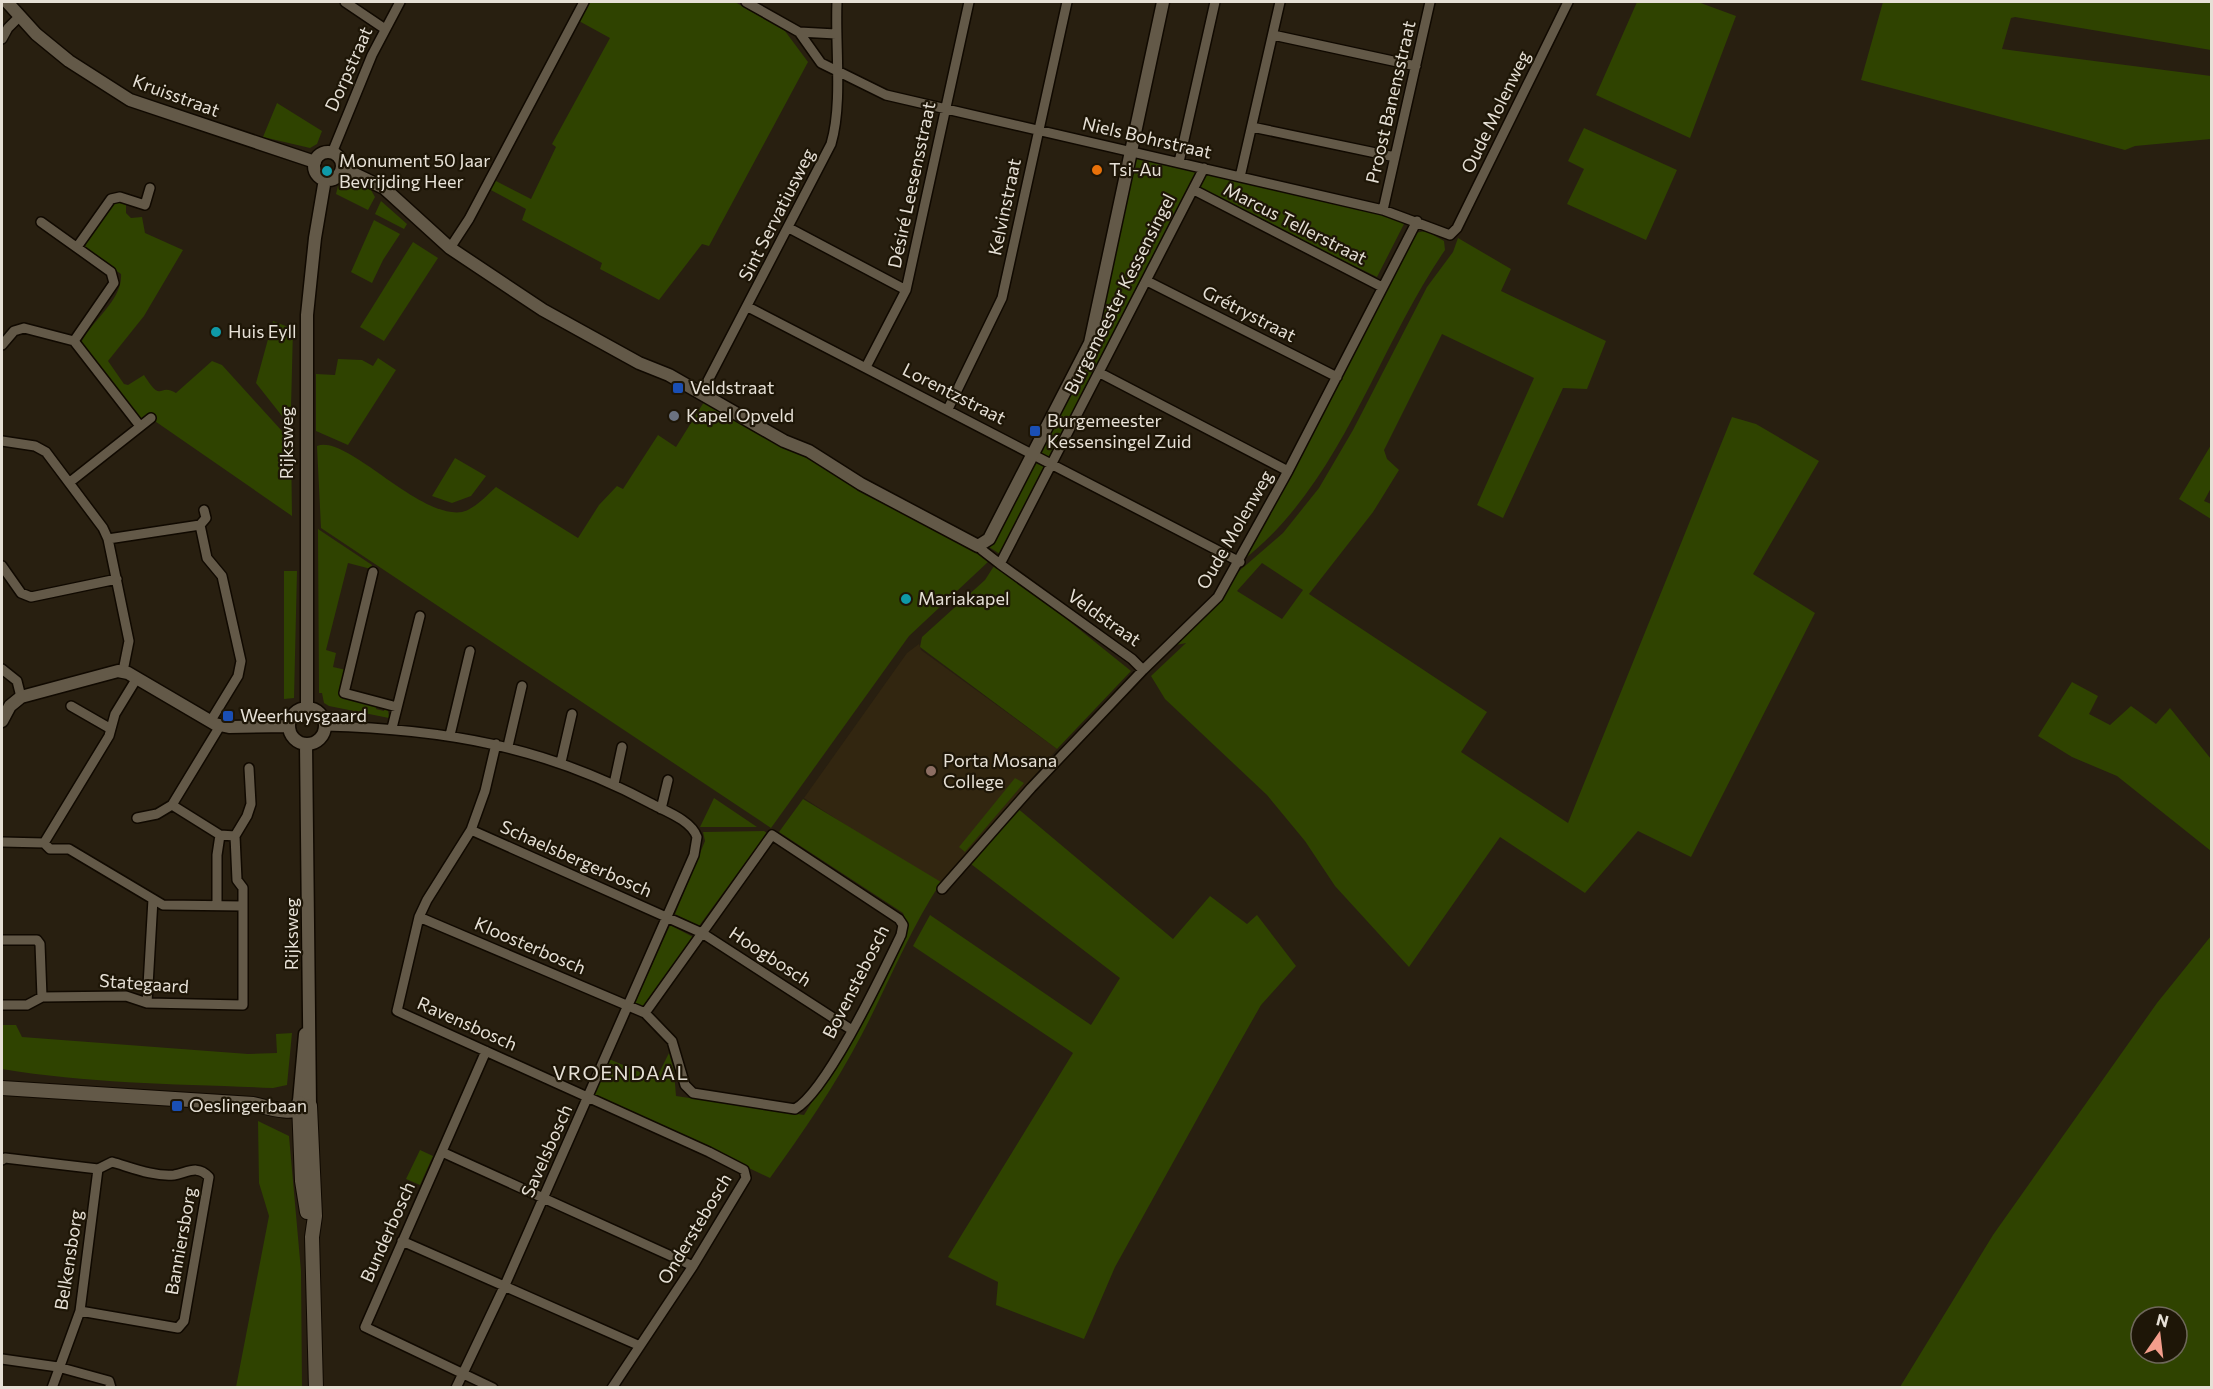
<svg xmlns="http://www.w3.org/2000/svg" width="2213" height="1389" font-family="Commissioner,sans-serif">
  <rect width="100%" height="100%" fill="#281f10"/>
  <!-- built -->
  <path fill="#322610" d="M919,644L921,650L1057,749L940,887L804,798L907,653Z"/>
  <!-- green -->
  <path fill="#2f4300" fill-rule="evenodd" d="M590,2H735L785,31L808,62L709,246L702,244L659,300L600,269L602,263L522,220L526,209L489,189L494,180L531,199L556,147L552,144L610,38L579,21Z
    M1637,2H1698L1736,16L1690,138L1596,95Z
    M1883,2H2211V50L2015,17L2011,18L2002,49L2211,76V139L2135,146L2125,150L1861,80Z
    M277,103L322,131L317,144L310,148L263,137Z
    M1584,128L1677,170L1646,240L1567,204L1584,169L1568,161Z
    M1134,156L1198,171L1051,458L1039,452L1083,367Z
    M1206,173L1390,215L1405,222L1377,277L1199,189Z
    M347,182L371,190L375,197L368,210L336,194L338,186Z
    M118,200L126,203V213L131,218L142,217L145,233L183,250L144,316L108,361L124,384L128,385L144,375C163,405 158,382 176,393L212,361L222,365L291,441L292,516L149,417L141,420L81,343C91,321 123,300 121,274L87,251L85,244L113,202Z
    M381,201L407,224L404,229L375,214Z
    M374,220L400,234L383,260L372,283L351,272Z
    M1426,231L1444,241L1445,250C1376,350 1342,483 1243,560L1414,233Z
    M1458,238L1511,269L1501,291L1606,341L1587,389L1563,388L1503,518L1477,505L1534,378L1442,334L1384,450L1387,459L1399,470L1373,512L1309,594L1487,712L1461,752L1568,823L1732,417L1756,424L1819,461L1753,574L1815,613L1691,857L1638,831L1585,893L1500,837L1409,967L1335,886L1305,841L1267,795L1165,699L1151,676L1186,643L1176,645L1225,595L1238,572L1283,533L1319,488L1353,430L1427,287L1453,252ZM1262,563L1303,590L1282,619L1237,591Z
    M413,242L438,258L384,341L360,327Z
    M273,321L293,329L291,408L282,416L256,383Z
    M378,358L396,370L348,445L316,431V374L335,375L338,359L362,360L373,366Z
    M704,402L932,526L989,561L909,636L771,828L321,528L317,446C347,434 418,519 462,512C475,509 487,495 496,487L578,538L599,505L617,486L623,489L658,435L676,447Z
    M2211,445V488L2204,501L2211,504V519L2179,499Z
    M455,458L486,476L471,496L452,503L432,496Z
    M1037,459L1048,464L1000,554L989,547Z
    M318,529L372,565L371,569L348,563L326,650L336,653L333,667L346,670L339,696L377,706L376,709L384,711L385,708L388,709L389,718L329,706L324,703L322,693H319Z
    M994,566L1064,617L1131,671L1057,749L920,647L922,637L985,580Z
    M284,571H297L294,698L284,699Z
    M2072,682L2098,696L2089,714L2110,725L2131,706L2156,724L2170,708L2211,759V851L2117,776L2072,757L2038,736Z
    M1015,778L1024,783L965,852L959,847Z
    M714,798L757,827H700Z
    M803,799L941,882C909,931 888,985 861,1036C835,1086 803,1132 770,1178L593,1094L609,1059L656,1079L669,1053L674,1071L676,1096L804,1115L862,1020L907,925L903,913L779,832Z
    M1016,807L1173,939L1210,896L1247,924L1257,915L1296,966L1261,1005L1232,1056L1115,1267L1084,1339L996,1305L998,1282L948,1257L1073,1053L913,946L930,915L1091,1025L1120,978L967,861Z
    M764,831L767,833L699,926L675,914L705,841L703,832Z
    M670,925L693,937L642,1008L635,1003Z
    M2211,936V1387H1900L1993,1235L2157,1003ZM2141,1317H2177V1353H2141Z
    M2,1025H16L22,1037L248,1054L277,1053L276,1034L292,1033L287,1085L273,1088C182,1084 91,1084 2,1069Z
    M258,1121L289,1136L301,1271L302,1387H236L269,1216L259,1183Z
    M420,1150L433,1156L420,1185L406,1179Z"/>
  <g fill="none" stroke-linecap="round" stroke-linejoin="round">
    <!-- minor casing -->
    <g stroke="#100900" stroke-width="12">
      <path id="minor" d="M345,2L385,29
        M746,2L799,32L821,63L886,95L1383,210L1450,235L1457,228L1568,2
        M799,32L836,34
        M1273,35L1416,66
        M2,39L8,28L19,17
        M1252,127L1395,157
        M332,153L372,55L400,2
        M1179,162L1215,2
        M1240,177L1280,2
        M1194,190L1382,287
        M1383,210L1430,2
        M789,228L906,290
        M77,247L111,199L120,197L145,205L150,188
        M450,248L469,219L584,2
        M1147,281L1337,377
        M748,307L1240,562
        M74,341L140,426
        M2,345L14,331L24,328L74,341L114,283L111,272L41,222
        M866,367L906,290L969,2
        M1100,373L1288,471
        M701,394L831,144C843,104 835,44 837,2
        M948,409L1002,298L1067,2
        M2,441L35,446L46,452L103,528L108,539L129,641L123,671
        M70,482L151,418
        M200,525L206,518L204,510
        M108,539L200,525L207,558L222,576L241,661L238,676L210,722
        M980,545L982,550L1000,564L1132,659L1143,670
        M1000,564L1204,168
        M2,566L21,593L31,597L117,579
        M373,572L344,693L397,707
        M2,669L17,681L21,697
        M71,706L111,729
        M325,726C443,729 544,746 650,803C665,811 691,820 697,837L694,855L505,1285L456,1388
        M392,728L420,616
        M450,735L470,651
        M496,744L485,791L471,830L427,900L419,917L397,1011L709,1152L744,1170L746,1178L693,1266L612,1388
        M508,746L522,686
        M561,762L572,714
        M614,784L622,747
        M172,805L220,835L235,836
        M661,809L668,780
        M137,818L157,814L172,805L220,726
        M471,830L702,933L852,1030
        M2,842L44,843L50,849H69L163,905L243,906
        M44,843L109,736L115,714L137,678
        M942,889L1031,788L1143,670L1218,597L1288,471L1417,221
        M217,905V855L220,835
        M419,917L645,1013L672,1041L685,1085L693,1093L795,1109C827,1091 883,972 901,935L903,925L899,919L772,835L645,1013
        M2,940H37L40,944L42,997
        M147,1003L153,899
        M2,1005H27L42,997L126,996L147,1003L243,1005V888L237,880L235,836L247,816L251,804L249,768
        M486,1051L365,1327L493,1388
        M442,1152L693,1266
        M2,1160L5,1158L98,1169
        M402,1241L640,1346
        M80,1311L178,1328L184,1321L209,1177C197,1164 187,1173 174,1175C154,1177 130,1167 112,1162L98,1169
        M2,1359L58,1367L109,1381L111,1388
        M52,1388L80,1311L98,1169"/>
    </g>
    <!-- tertiary casing -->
    <g stroke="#100900" stroke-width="15">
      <path id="tertiary" d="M7,2L36,34L69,61L130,100L315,162
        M314 166a14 14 0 1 1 28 0a14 14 0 1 1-28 0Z
        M342,168L384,188L450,248L543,310L639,363L669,375L784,441L809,451L861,484L978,546L989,539L1090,343L1163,2
        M289 726a18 18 0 1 1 36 0a18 18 0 1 1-36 0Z
        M307,709V315L315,238L325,179
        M2,721L10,706L21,697L118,671L128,673L215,724L229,727L289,726
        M306,744L310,1106
        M299,1101L305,1034"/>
    </g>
    <!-- secondary casing -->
    <g stroke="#100900" stroke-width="16">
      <path id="secondary" d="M2,1088L253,1104C273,1109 291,1115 310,1106
        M299,1103L302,1181L307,1212
        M310,1106L315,1216L312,1237L316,1388"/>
    </g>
    <!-- minor -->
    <use href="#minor" stroke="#635948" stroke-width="9"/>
    <!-- tertiary -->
    <use href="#tertiary" stroke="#635948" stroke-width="12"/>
    <!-- secondary -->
    <use href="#secondary" stroke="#635948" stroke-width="14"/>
  </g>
  <!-- markers -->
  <circle fill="#e8710a" stroke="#1e1607" stroke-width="2" cx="1097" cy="170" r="6"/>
  <g fill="#0f9aa8" stroke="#1e1607" stroke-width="2">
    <circle cx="327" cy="171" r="6"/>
    <circle cx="216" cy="332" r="6"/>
    <circle cx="906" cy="599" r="6"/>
  </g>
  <g fill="#1a4fb4" stroke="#1e1607" stroke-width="2">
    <rect x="672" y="382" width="12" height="12" rx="3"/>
    <rect x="1029" y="425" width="12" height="12" rx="3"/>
    <rect x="222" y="710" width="12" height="12" rx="3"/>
    <rect x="171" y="1100" width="12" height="12" rx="3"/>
  </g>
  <circle fill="#6b7280" stroke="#1e1607" stroke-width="2" cx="674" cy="416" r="6"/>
  <circle fill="#8d6e63" stroke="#1e1607" stroke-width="2" cx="931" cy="771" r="6"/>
  <g text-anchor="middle" stroke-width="4.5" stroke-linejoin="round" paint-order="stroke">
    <!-- street labels -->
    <g font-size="18" fill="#e6e0d6" stroke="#1e1607">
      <text transform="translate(349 69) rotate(-66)" y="6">Dorpstraat</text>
      <text transform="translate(176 96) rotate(20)" y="6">Kruisstraat</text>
      <text transform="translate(1391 102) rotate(-77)" y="6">Proost Banensstraat</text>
      <text transform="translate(1496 112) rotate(-64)" y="6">Oude Molenweg</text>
      <text transform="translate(1147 138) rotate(13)" y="6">Niels Bohrstraat</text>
      <text transform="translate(912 185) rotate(-78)" y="6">Désiré Leesensstraat</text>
      <text transform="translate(1005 207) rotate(-78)" y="6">Kelvinstraat</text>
      <text transform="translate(777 215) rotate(-63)" y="6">Sint Servatiusweg</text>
      <text transform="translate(1295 224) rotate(27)" y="6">Marcus Tellerstraat</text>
      <text transform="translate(1120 294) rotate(-63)" y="6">Burgemeester Kessensingel</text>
      <text transform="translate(1249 314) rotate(27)" y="6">Grétrystraat</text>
      <text transform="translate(954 394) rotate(27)" y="6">Lorentzstraat</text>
      <text transform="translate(287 443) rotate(-90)" y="6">Rijksweg</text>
      <text transform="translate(1235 530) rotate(-60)" y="6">Oude Molenweg</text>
      <text transform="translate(1104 618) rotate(35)" y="6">Veldstraat</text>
      <text transform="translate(576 859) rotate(24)" y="6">Schaelsbergerbosch</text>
      <text transform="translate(292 934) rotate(-90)" y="6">Rijksweg</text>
      <text transform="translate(530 946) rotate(23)" y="6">Kloosterbosch</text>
      <text transform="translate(770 957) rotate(33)" y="6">Hoogbosch</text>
      <text transform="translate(856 982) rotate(-63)" y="6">Bovenstebosch</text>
      <text transform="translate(144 984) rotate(4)" y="6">Stategaard</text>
      <text transform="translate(467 1024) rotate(24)" y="6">Ravensbosch</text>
      <text transform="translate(547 1151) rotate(-66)" y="6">Savelsbosch</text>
      <text transform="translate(695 1229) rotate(-59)" y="6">Onderstebosch</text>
      <text transform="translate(388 1232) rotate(-66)" y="6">Bunderbosch</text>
      <text transform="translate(181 1241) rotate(-80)" y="6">Banniersborg</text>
      <text transform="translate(69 1260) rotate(-81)" y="6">Belkensborg</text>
    </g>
    <!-- poi labels -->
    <g font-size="18" fill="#e6e0d6" stroke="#1e1607" text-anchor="start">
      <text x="339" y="167">Monument 50 Jaar<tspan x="339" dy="21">Bevrijding Heer</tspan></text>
      <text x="1109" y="176">Tsi-Au</text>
      <text x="228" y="338">Huis Eyll</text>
      <text x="690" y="394">Veldstraat</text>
      <text x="686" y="422">Kapel Opveld</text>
      <text x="1047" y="427">Burgemeester<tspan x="1047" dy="21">Kessensingel Zuid</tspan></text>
      <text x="918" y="605">Mariakapel</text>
      <text x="240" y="722">Weerhuysgaard</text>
      <text x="943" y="767">Porta Mosana<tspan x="943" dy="21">College</tspan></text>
      <text x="189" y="1112">Oeslingerbaan</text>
    </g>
    <!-- neighbourhood labels -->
    <g font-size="20" letter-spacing="1.5" fill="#e6e0d6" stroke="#1e1607">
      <text x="621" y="1080">VROENDAAL</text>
    </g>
  </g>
  <!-- border -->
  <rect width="2213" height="1389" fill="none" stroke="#e6e0d6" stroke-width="6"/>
  <!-- north arrow -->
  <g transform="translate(2159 1335) rotate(14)"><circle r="28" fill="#1e1607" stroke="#6e675a" stroke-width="1.5"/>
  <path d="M0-4.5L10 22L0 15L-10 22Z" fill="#f49d8b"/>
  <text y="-9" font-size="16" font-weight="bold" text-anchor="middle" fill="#e6e0d6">N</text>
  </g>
</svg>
